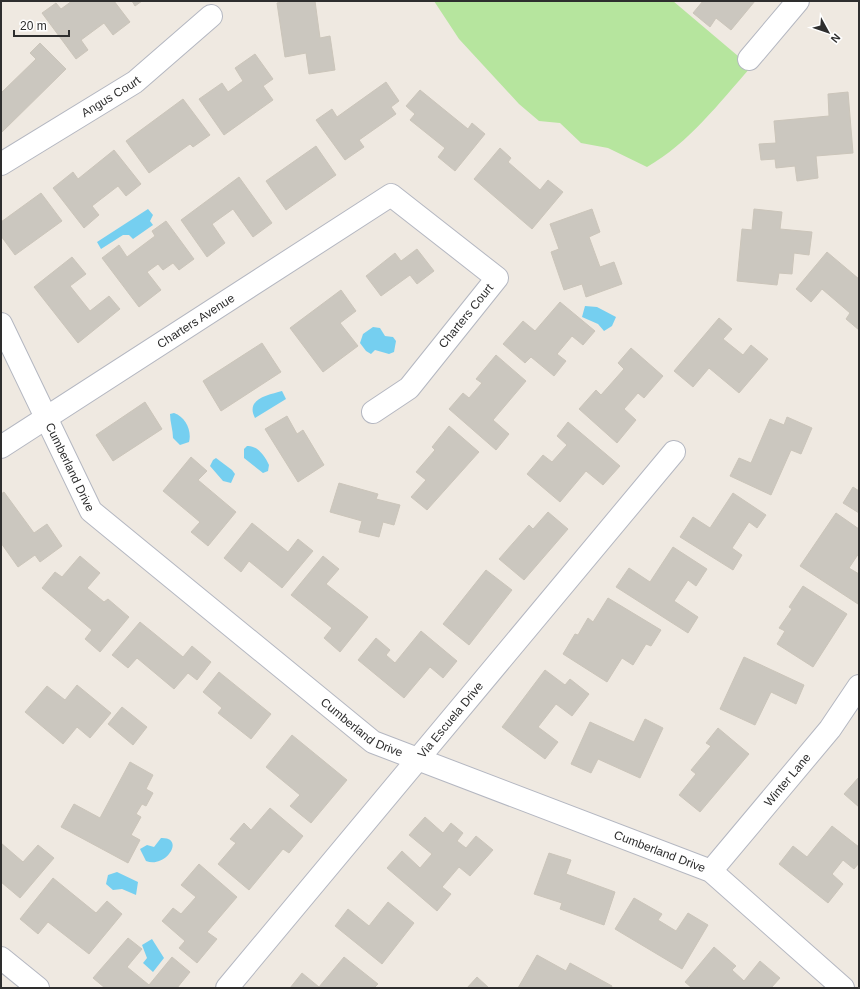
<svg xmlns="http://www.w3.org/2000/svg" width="860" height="989" font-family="Helvetica,sans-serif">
  <rect width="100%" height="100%" fill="#efe9e1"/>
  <!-- green -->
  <path fill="#b6e59e" d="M434,1H673L751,67C719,103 689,143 647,167L608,148L581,143L560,123L539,121L519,104L459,39Z"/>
  <!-- water -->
  <path fill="#75cff0" d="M148,209L153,215L150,221L153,225L133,239L129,235H123L101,249L97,242Z
    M585,306L597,307L616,317L612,326L604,331L598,324L582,317Z
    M373,327L380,328L385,336L393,337L396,341L394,352L389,354L375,350L371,354L366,351L360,343L363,334Z
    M282,391L286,399L255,418C245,399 268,395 282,391Z
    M174,413C186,417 192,431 189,442L180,445L173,438C173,430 170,422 170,414Z
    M247,446C257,445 265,456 269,465L268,471L263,473L244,458V449Z
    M216,458L232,470L235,474L231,483L223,481L210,466L213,460Z
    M161,838C186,837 166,869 146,861L140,849L147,845L154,847Z
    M117,872L138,882L136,895L122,889L113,890L106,884L108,875Z
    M152,939L164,958L153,972L143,963L147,958L142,945Z"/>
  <!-- building -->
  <path fill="#cbc7bf" stroke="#cbc5ba" d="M72,1H114L130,22L113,35L104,23L81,40L88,50L76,59L42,13L56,3L61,9Z
    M132,1H142L135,6Z
    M288,1H315L320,38L330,36L335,70L309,74L306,53L285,57L277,3Z
    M703,1H755L731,30L716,18L710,27L693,13Z
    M40,43L66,69L1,133V93L36,59L30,53Z
    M255,54L273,79L263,86L273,100L224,135L199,99L222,83L228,92L243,81L235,68Z
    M386,82L399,101L391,107L396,114L359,140L364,147L345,160L316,120L332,109L337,117Z
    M420,90L468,129L472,123L485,134L455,171L438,157L445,148L410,120L415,114L406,106Z
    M848,92L853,153L816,156L818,178L797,181L795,166L776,168L775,159L761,160L759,144L776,143L774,121L829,116L828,94Z
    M183,99L210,135L193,147L190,144L149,173L126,141Z
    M316,146L336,175L286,210L266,181Z
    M500,148L511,158L508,162L540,190L548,180L563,192L532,229L474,179Z
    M114,150L141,184L126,196L118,186L92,206L99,215L84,228L53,188L73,172L78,179Z
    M239,177L272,223L253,237L233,209L212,224L225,243L207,257L181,220Z
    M41,193L62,221L15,255L1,236V222Z
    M592,209L600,232L589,237L600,267L614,262L622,284L586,297L582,284L564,290L551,252L559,249L550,224Z
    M754,209L782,212L780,229L812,232L809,255L794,253L792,274L779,273L777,285L737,281L742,229L752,230Z
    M166,221L194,259L179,270L173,263L163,270L158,264L147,272L161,290L139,307L102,258L119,245L127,257L155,236L152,231Z
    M417,249L434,271L417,284L410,275L381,296L366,276L395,253L401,261Z
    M827,252L859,279V330L846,319L850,313L822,289L811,302L796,289Z
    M72,257L86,274L70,286L90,311L109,296L120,309L78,343L34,287Z
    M341,290L356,311L340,323L358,346L323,372L290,328Z
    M560,302L595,331L583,345L572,336L557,354L566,361L554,376L531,357L525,363L503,344L523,321L535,331Z
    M719,318L732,329L723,339L743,355L751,345L768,359L739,393L709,368L693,387L674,371Z
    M262,343L281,372L221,411L203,381Z
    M631,348L663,376L644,398L638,393L624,409L636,420L617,443L579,409L596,390L601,395L624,369L618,363Z
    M496,355L526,381L493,420L509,434L496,450L449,409L463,393L469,398L482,383L476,379Z
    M145,402L162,429L113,461L96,435Z
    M287,416L297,434L303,430L324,465L298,482L265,429Z
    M787,417L812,428L801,454L791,450L771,495L730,476L739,458L751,463L770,419L784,425Z
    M568,422L620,466L603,485L586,471L560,502L527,474L543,455L552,462L567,445L557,436Z
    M449,426L479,452L427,510L411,497L426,480L416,472L435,450L432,447Z
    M191,457L207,471L198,480L236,512L208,546L191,532L200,522L163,491Z
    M339,483L378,494L376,499L400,505L394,525L383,522L379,537L359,532L362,521L330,512Z
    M853,487L859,491V513L843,503Z
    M4,492L34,533L47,524L62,546L40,562L35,555L18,567L1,543V494Z
    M733,493L766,515L757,528L749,522L732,548L742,555L733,570L680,537L693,517L710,528Z
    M548,512L568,529L524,580L499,559L529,525L533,529Z
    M836,513L859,529V553L849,568L859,574L858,604L800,566Z
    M252,523L288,552L298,539L313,551L282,588L249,561L241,572L224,558Z
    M673,547L707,569L696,586L688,580L674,601L698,617L688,633L616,587L629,568L650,582Z
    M80,556L100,573L87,588L104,602L108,599L129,617L100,652L85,639L92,630L42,588L55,572L62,577Z
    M323,556L339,569L326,584L368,617L340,652L324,638L332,628L291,595Z
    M486,570L512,590L469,645L443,624Z
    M803,586L847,614L813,667L777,644L785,631L779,628L792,609L789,607Z
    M608,598L661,630L651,646L646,644L633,665L622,658L607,682L563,654L575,634L578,635L588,618L593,622Z
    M140,622L183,657L192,646L211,662L197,680L188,673L174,689L137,658L128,668L112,655Z
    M421,631L457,661L443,678L430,667L404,698L358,660L376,638L390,650L386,655L395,663Z
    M744,657L804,685L796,704L771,692L755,725L720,709Z
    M545,670L565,685L570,679L589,694L572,716L556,704L538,727L558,742L545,759L502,727Z
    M219,672L271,714L251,739L218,713L222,708L203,692Z
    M77,685L111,713L90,738L77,727L63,744L25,712L47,686L65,700Z
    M122,707L147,727L133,745L108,724Z
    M645,719L663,728L640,778L598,759L591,773L571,764L590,722L634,742Z
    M718,728L749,754L700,812L679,795L696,774L691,770L711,746L706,743Z
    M292,735L347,780L311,823L290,806L300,795L266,767Z
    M130,762L153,775L146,789L153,793L146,806L142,804L136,814L141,817L131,835L140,840L128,863L61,827L74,804L100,818Z
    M859,777V807L844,794Z
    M270,808L303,836L289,853L283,849L249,890L218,864L236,843L230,839L244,823L251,830Z
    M425,817L443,833L451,823L463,833L457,841L466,848L476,836L493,850L470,876L459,867L442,887L451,894L437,911L387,868L402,851L420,868L432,854L409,835Z
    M832,826L859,847V863L854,869L843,860L832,874L843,884L828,903L779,864L793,846L807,857Z
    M1,843L23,862L38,845L54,858L20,898L1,882Z
    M549,853L571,860L566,874L615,892L604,925L560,909L562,903L534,894Z
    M199,864L237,897L207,932L217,939L197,963L179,948L185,941L162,921L173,908L181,914L196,897L181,885Z
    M53,878L96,913L107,901L122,914L89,954L48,922L38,934L20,919Z
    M634,898L662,914L658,920L676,931L688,913L708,925L682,969L615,929Z
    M388,902L414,923L382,964L335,926L348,909L369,926Z
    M128,938L142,949L127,967L149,985L172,957L190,972L177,988H105L93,978Z
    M714,947L736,966L732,970L744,981L760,961L780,978L771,988H711L708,986L706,988H692L685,982Z
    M537,955L566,971L570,963L612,986L611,988H518Z
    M344,957L378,984L374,988H290L302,973L319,987Z
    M477,977L489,988H467Z"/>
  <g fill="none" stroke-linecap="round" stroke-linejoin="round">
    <!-- minor casing -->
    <g stroke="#b4b7c1" stroke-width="24">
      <g id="minor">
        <path d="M749,59L798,1"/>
        <path id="s1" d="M1,164L135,82L211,16"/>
        <path id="s2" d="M1,324L91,511L373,742L711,871L843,988"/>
        <path id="s3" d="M1,447L391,195L497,278L409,388L373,412"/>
        <path id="s4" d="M711,871L830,729L859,686"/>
        <path d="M1,958L38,988"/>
        <path id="s5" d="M227,988L674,452"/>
      </g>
    </g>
    <!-- minor -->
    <use href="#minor" stroke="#fff" stroke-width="22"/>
  </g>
  <g text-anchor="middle" stroke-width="3.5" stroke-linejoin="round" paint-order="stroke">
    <!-- street labels -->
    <g font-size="12" fill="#2e2e2e" stroke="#fff">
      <text dy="4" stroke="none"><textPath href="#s1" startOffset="129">Angus Court</textPath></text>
      <text transform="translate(466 316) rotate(-51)" y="4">Charters Court</text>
      <text dy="4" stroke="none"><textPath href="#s3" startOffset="232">Charters Avenue</textPath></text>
      <text dy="4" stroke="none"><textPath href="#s2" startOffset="159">Cumberland Drive</textPath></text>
      <text dy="4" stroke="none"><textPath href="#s5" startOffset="349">Via Escuela Drive</textPath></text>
      <text dy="4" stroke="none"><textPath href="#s2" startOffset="555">Cumberland Drive</textPath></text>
      <text dy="4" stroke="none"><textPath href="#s4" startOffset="119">Winter Lane</textPath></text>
      <text dy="4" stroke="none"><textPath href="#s2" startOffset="879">Cumberland Drive</textPath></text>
    </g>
  </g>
  <!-- border -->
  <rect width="860" height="989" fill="none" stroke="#2e2e2e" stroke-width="4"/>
  <!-- north arrow -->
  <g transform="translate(828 32) rotate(130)" stroke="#ffffff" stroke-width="3" paint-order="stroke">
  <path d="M0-3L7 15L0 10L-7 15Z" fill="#2e2e2e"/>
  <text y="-6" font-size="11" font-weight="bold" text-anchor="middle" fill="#2e2e2e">N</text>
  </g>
  <!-- scale -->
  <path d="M14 30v6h55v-6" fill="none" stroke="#2e2e2e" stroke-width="2"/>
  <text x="20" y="30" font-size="12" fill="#2e2e2e" stroke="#ffffff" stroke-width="3" paint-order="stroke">20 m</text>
</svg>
